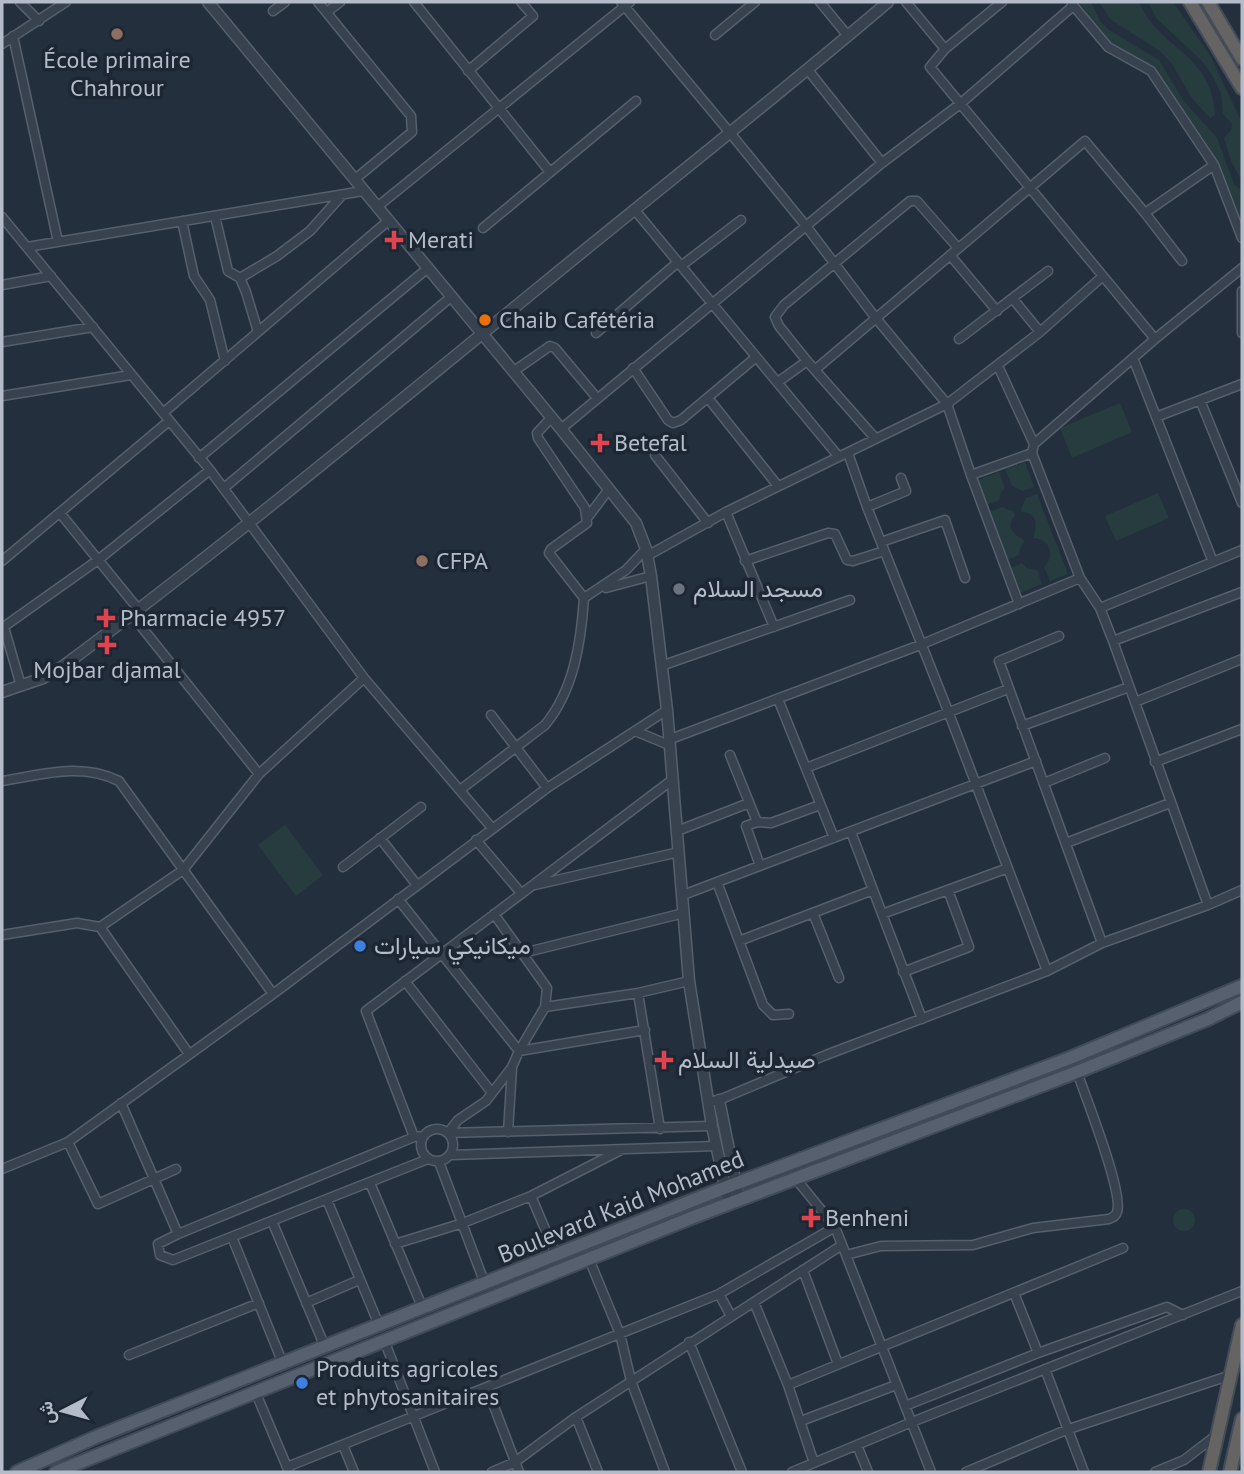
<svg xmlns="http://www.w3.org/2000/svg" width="1244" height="1474" font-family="'PT Sans',Vazirmatn,sans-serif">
  <rect width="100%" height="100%" fill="#242f3e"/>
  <!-- green -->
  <path fill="#263c3f" d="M1079,2H1091L1100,21L1109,30L1159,60L1183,100L1217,138L1234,184L1242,191V222L1215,159L1204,140L1155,69L1115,48Z
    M1099,2H1139C1160,51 1212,52 1215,115L1210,118L1191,97L1172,64L1160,51L1111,20Z
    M1148,2H1173L1211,57L1242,123V181L1231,161L1224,138L1231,130L1232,124L1223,114L1221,93L1212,75L1201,60L1156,18Z
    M1120,403L1132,432L1072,458L1060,428Z
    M1025,462L1034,487L1023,491L1012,486L1005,469Z
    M999,472L1005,488L1001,492L999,500L987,505L978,480Z
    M1158,493L1169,518L1116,541L1105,516Z
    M1037,494L1068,574L1050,581L1044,567C1056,555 1050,539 1033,538C1036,527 1040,513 1022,512L1021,509L1026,498Z
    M1002,507L1014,512L1015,515C1004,529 1016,535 1025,541L1021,546L1019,555L1008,560L989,512Z
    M1022,563L1027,568L1037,570L1042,584L1020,593L1011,568Z
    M285,825L323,875L296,896L258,845Z
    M1173 1220a11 11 0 1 1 22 0a11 11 0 1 1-22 0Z"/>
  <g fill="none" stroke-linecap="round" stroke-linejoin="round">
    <!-- minor casing -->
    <g stroke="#565f6c" stroke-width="11">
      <path id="minor" d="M20,2L39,21
        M318,2L411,116L412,132L354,180
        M414,2L550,172
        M621,2L731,134L806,226L875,317L947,404L971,475L1019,604
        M820,2L848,36
        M906,2L945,49
        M1002,2L945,49L930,67L1155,339L1034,444
        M1072,4L1108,47L1151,71L1214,165L1242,238
        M273,11L285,2
        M327,12L340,2
        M715,35L755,2
        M13,36L58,242
        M2,44L66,2
        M808,70L882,163
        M468,71L533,16L521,2
        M377,207L630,2
        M634,209L839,457
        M1145,213L1182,261
        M215,216L228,271L240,278L246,292L258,332
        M2,217L210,470L364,678L492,828
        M182,221L194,276L210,300L225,361
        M483,228L636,101
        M27,247L363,191
        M950,255L997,311
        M681,266L741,220
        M240,278L277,256L310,231L342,195
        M2,285L51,276
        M1242,291V333
        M1013,299L1040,332
        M596,333L678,262
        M959,339L1048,271
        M1155,339L1242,268
        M2,342L93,327
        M1133,358L1213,562
        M998,366L1034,444L1032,453L1080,578L1100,608L1113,641L1208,905
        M633,368L668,420L673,423L681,420L755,358
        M816,369L1085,141L1145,213L1214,165
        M514,371L550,346L555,348L597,398
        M778,382L807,361
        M2,396L131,375
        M708,398L778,486
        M1200,400L1242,503
        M163,413L388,221
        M552,417L537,433L538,438L585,508L587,523L551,549L549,553L584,598
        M1156,417L1242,384
        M561,429L882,163L960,104L1073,6
        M875,438L807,361L779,326L775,317L784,305L910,201H917L958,248
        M848,453L867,507L948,711L1047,971
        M655,455L708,523
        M199,458L428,268
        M971,475L1032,453
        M224,488L451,297
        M867,507L906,491L901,478
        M726,512L774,627
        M60,513L139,610
        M588,517L609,489
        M881,542L945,520L965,578
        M647,556L726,512L947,404L1040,332L1103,276
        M2,561L169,421
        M745,561L828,533L835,534L847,560L853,561L884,551
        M606,588L651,576
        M1100,608L1242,550
        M132,615L259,774
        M4,627L21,686
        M2,628L98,560L210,470
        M1059,636L999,661L1102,943
        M1113,641L1242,592
        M661,666L850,600
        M778,699L834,838
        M1135,702L1242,659
        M491,715L547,788
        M1022,726L1129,687
        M635,731L669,745
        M668,740L920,645L1080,578
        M730,755L757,822L746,826L760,866
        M1155,762L1242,729
        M806,768L1008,689
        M2,781C42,775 80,762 119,781L273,994
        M1044,783L1105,758
        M460,790L545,725C574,690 581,642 584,598L626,570L646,549
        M757,822L771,823L820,805
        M677,831L749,803
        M851,832L922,1019
        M380,838L417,885
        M476,840L521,893
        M1066,843L1170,803
        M343,867L421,807
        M717,882L739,941L873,890
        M535,885L679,852
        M683,895L1036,761
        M398,899L519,1051L645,1030
        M813,913L839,978
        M882,914L1008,868
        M100,927L189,1054
        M2,935L77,923L100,927L183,870L259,774L364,678
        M739,941L763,1005L773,1015L789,1014
        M523,953L684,913
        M903,972L969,947L948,890
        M405,981L492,1093
        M638,993L660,1129
        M545,1007L638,993L689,981
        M708,1102L719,1100L826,1055L1047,971L1102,943L1208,905L1242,890
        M121,1103L178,1234
        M421 1145a16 16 0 1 1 32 0a16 16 0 1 1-32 0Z
        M508,1132L512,1068
        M448,1133L458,1120L486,1101L512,1067L519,1051L545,1007L547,988L494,914
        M448,1133L712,1126
        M423,1136L414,1137L178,1234L158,1244L160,1255L173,1260L428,1159
        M414,1137L366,1011L672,780
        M68,1142L98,1204L176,1169
        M451,1155L716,1146
        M439,1162L485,1284
        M2,1169L68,1142L273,994L547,788L667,710
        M796,1179L835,1227L931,1472
        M370,1183L423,1309
        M531,1196L556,1255
        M327,1200L379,1325
        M272,1221L325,1347
        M232,1237L283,1364
        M395,1244L463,1223L531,1196L621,1150
        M846,1255L881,1246L973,1245L1033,1228L1109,1219C1113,1217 1116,1216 1117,1212C1124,1193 1085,1095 1077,1072
        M589,1259L620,1334L631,1381L665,1472
        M803,1270L838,1364
        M1014,1293L1038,1353
        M719,1294L731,1316
        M754,1302L788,1385L814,1463
        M306,1303L359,1280
        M384,1340L435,1472
        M689,1342L742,1472
        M129,1355L259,1303
        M1045,1369L1084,1472
        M788,1385L1123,1248
        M487,1388L519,1472
        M255,1391L289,1472
        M905,1406L1038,1353L1167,1307L1183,1315
        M576,1417L598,1472
        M801,1421L896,1385
        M343,1445L354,1472
        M857,1445L868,1472
        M287,1467L719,1294L835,1227
        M492,1472L515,1462L576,1417L842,1245
        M792,1472L912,1422L1242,1291
        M966,1472L1066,1430L1231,1375
        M1155,1472L1184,1460L1218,1434"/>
    </g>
    <!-- tertiary casing -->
    <g stroke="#565f6c" stroke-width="13">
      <path id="tertiary" d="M208,2L561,429L636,523L646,549L651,576L667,710L689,981L712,1126L729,1204
        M2,692L43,678L62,667C225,546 380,417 537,289C654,193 773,100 888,2
        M719,1100L739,1200"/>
    </g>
    <!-- primary casing -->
    <g stroke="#414a57" stroke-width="16">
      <path id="primary" d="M17,1472L96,1437L724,1188L1070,1058L1242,986
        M56,1472L691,1218L1077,1072L1208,1019L1242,1002"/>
    </g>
    <!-- trunk casing -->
    <g stroke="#434c59" stroke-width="16">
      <path id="trunk" d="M1190,2L1242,88
        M1208,2L1242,59
        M1209,1472L1242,1325
        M1230,1472L1242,1419"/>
    </g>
    <!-- minor -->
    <use href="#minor" stroke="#38414e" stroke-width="8"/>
    <!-- tertiary -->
    <use href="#tertiary" stroke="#38414e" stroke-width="10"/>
    <!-- primary -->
    <use href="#primary" stroke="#56606e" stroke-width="12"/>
    <!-- trunk -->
    <use href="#trunk" stroke="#656462" stroke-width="12"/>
  </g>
  <!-- markers -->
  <g fill="#8d6e63" stroke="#1d2633" stroke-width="2.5">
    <circle cx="117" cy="34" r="7"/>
    <circle cx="422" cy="561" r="7"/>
  </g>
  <g fill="#e0444e" stroke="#1d2633" stroke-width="2.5">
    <path d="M390.5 229.5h7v7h7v7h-7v7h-7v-7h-7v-7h7z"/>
    <path d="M596.5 432.5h7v7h7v7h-7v7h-7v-7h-7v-7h7z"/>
    <path d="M102.5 607.5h7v7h7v7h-7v7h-7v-7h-7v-7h7z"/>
    <path d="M103.5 634.5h7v7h7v7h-7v7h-7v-7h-7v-7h7z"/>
    <path d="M660.5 1049.5h7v7h7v7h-7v7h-7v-7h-7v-7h7z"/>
    <path d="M807.5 1207.5h7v7h7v7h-7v7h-7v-7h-7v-7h7z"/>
  </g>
  <circle fill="#e8710a" stroke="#1d2633" stroke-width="2.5" cx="485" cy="320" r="7"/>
  <circle fill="#6b7280" stroke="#1d2633" stroke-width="2.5" cx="679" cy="589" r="7"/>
  <g fill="#3f7fe0" stroke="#1d2633" stroke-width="2.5">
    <circle cx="360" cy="946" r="7"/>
    <circle cx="302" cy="1383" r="7"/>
  </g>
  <g text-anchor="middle" stroke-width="7" stroke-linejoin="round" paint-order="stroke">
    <!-- poi labels -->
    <g font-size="24" fill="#b4bcc9" stroke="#1d2633" text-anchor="start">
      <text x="117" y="68" text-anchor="middle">École primaire<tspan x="117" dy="28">Chahrour</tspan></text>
      <text x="408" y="248">Merati</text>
      <text x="499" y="328">Chaib Cafétéria</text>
      <text x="614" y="451">Betefal</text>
      <text x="436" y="569">CFPA</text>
      <text x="693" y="597">مسجد السلام</text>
      <text x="120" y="626">Pharmacie 4957</text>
      <text x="107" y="678" text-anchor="middle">Mojbar djamal</text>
      <text x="374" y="954">ميكانيكي سيارات</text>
      <text x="678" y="1068">صيدلية السلام</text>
      <text x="825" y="1226">Benheni</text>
      <text x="316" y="1377">Produits agricoles<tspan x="316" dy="28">et phytosanitaires</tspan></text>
    </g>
    <!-- street labels -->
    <g font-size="24" fill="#b4bcc9" stroke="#1d2633">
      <text transform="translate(621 1207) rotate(-22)" y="8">Boulevard Kaid Mohamed</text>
    </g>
  </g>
  <!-- border -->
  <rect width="1244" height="1474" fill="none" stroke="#b4bcc9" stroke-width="7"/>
  <!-- north arrow -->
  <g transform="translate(63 1411) rotate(264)" stroke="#1d2633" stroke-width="5" paint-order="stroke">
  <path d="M0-5L12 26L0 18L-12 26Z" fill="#b4bcc9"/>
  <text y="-10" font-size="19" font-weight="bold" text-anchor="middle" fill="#b4bcc9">ش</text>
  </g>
</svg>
